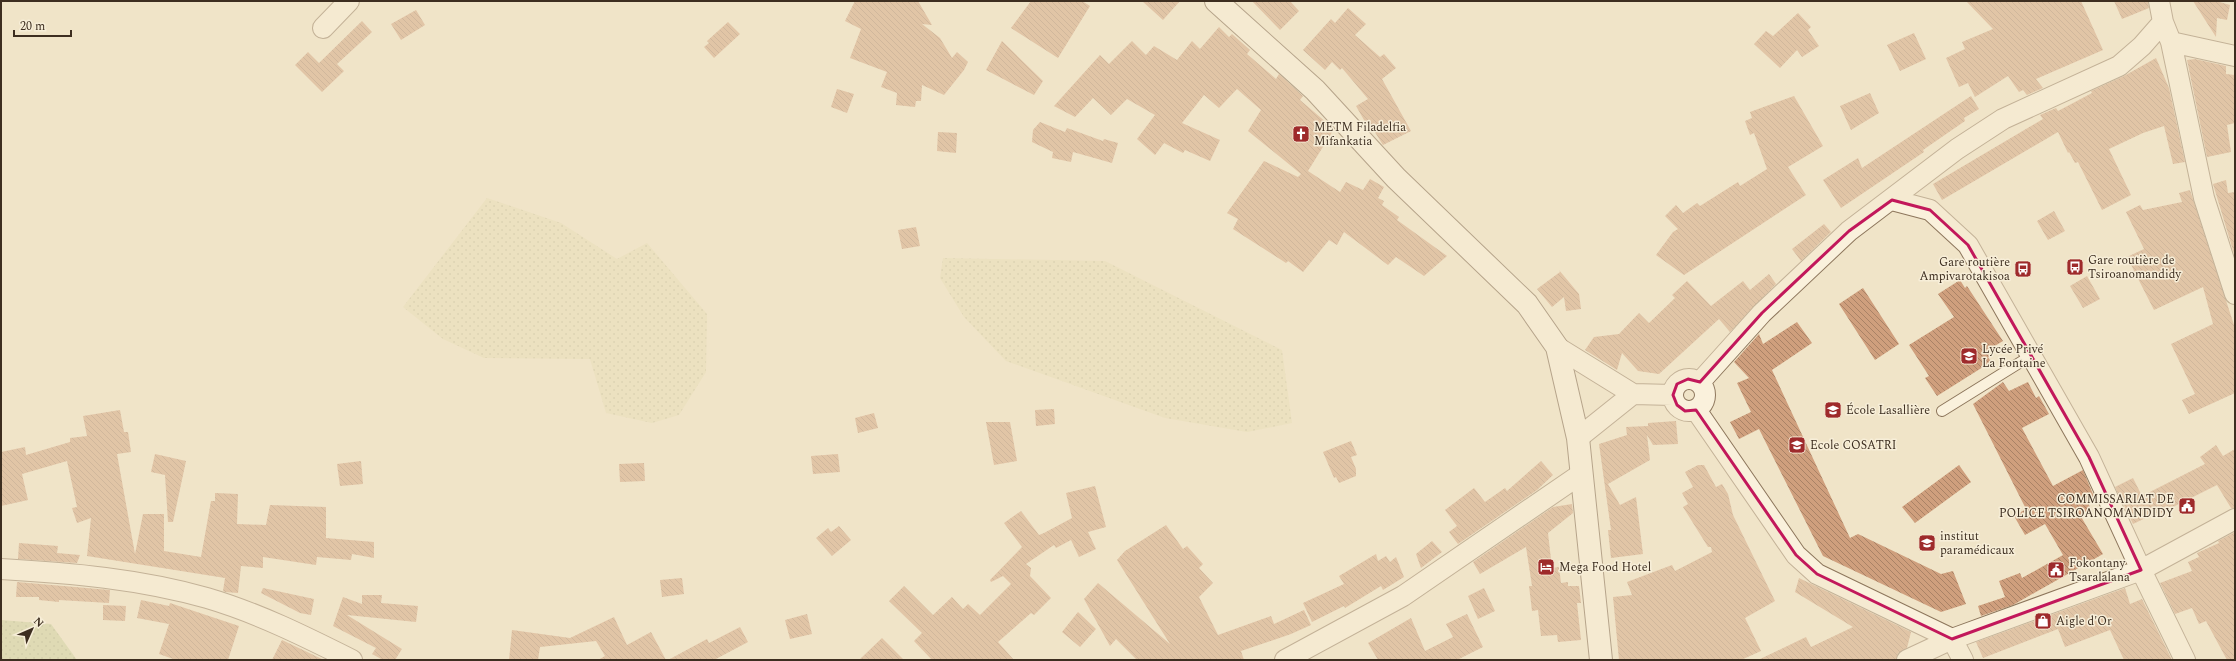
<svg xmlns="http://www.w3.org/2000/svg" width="2236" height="661" font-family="Spectral,serif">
  <defs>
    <pattern id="farmland-dots" width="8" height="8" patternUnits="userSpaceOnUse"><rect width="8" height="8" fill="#e6deb5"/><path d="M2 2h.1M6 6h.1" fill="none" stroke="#c6bf9b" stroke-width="1.8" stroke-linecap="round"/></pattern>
    <pattern id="grass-dots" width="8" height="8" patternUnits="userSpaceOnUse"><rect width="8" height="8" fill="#c9cf9b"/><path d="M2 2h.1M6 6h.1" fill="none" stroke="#aeb285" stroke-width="1.8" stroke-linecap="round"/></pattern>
    <pattern id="building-back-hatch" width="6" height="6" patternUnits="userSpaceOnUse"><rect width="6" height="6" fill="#cf9f7d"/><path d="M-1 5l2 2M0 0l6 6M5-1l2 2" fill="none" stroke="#a98266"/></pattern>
  </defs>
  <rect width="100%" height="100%" fill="#f0e4c8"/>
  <!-- farmland -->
  <path fill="url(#farmland-dots)" d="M487,198L561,223L617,259L647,243L707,314L706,372L679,415L652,423L606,413L590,359L484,358L443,339L403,307Z
    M943,258L1105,261L1282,350L1292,423L1247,432L1165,418L1006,361L964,317L940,278Z"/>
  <!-- grass -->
  <path fill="url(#grass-dots)" d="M1,620L51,624L77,660H1Z"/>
  <!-- building -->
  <path fill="url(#building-back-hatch)" d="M855,1H918L932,25L922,24L940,38L952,58L957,52L968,62L964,70L944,95L922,85L921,101H916L915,107L896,105L897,93L881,87L887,72L850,58L861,29L845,21Z
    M1031,1H1082L1090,6L1058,58L1011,28Z
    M1142,1H1180L1163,20Z
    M1252,1H1290L1299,11L1280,30Z
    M1966,1H2081L2103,50L2036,79L2043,88L2027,95L2023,90L2019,92L2008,76L1975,97L1968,83L1959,87L1946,58L1965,49L1962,42L1993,29Z
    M2114,1H2148L2149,8L2122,19Z
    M2193,1H2216L2230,5L2227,20L2217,18L2216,37Z
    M1348,8L1366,24L1355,35L1380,57L1384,54L1396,68L1382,79L1411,131L1383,145L1371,126L1368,127L1356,106L1368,99L1342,68L1340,70L1332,62L1325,70L1303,50L1331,19L1335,23Z
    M416,10L425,25L401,40L391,24Z
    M1798,13L1811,27L1808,30L1819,46L1802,57L1797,50L1780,68L1754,44L1766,31L1773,36Z
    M362,21L372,32L337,64L344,71L322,92L295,65L308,52L319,63Z
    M728,22L740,34L714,58L704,47L709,43L707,41Z
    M1219,27L1229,37L1232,34L1250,50L1247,54L1276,79L1279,74L1303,96L1300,100L1334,129L1308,171L1340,192L1346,182L1363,190L1370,179L1384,187L1378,198L1384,201L1382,205L1399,217L1397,220L1447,256L1424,276L1396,257L1388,265L1344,232L1337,245L1329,240L1303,272L1288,261L1286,263L1233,229L1238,219L1227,213L1264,161L1298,177L1301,174L1248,131L1261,110L1237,89L1219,108L1204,95L1182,123L1220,140L1210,161L1185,150L1183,153L1164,143L1155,155L1137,139L1155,115L1127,99L1111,115L1093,98L1075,117L1054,106L1100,55L1109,64L1132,41L1146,55L1154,46L1177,60L1192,41L1200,49Z
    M1914,33L1926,59L1900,71L1887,45Z
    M1002,41L1043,81L1034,95L986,70Z
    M2156,58L2169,88L2185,162L2173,164L2164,126L2143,133L2109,149L2131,195L2102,210L2078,162L2075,163L2069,152L2068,153L2058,132L1942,200L1933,184L2043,119L2040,115L2056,108L2058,111L2092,93L2091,91L2124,76Z
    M2195,59L2226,66V74L2235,75V123L2227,125L2231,152L2207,157L2187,60Z
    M837,89L854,94L847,113L831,107Z
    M1870,93L1879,113L1851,130L1840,106Z
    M1794,96L1823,146L1788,167L1806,195L1684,275L1656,255L1673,232L1678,229L1665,216L1676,205L1683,213L1697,203L1700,206L1738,182L1740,186L1767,169L1754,133L1750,135L1745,121L1752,118L1750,112Z
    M1971,96L1979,109L1964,118L1965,121L1923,150L1924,152L1841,208L1823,180L1858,158L1862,168Z
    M1040,122L1065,132L1067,128L1103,141L1104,139L1118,143L1112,163L1073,152L1071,162L1052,158L1053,152L1032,142L1033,130Z
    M938,132L957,133L956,153L937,151Z
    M2226,180L2228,193L2235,192V257L2213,184Z
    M2190,190L2235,328V393L2189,414L2182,400L2195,394L2171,344L2213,324L2203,287L2154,310L2127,257L2144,249L2126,212L2140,205L2143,210L2182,202L2179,193Z
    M2054,211L2065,231L2048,240L2037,221Z
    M1824,224L1831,232L1801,261L1792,249Z
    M916,227L920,246L902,249L898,230Z
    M1559,270L1579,294L1581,309L1566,311L1564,297L1552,307L1537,289L1560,272Z
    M1769,274L1776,284L1730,332L1719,319L1659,374L1638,371L1622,353L1617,370L1585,350L1594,337L1619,334L1639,313L1649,323L1675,298L1672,295L1687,281L1711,306L1743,281L1750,290Z
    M2087,276L2100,299L2083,308L2070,286Z
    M1960,280L1965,288L1967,286L2003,341L1988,350L1991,355L1988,357L1991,362L1937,396L1925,378L1929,376L1909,345L1954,317L1938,294Z
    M1863,288L1899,344L1875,360L1839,304Z
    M1797,322L1812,343L1772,370L1850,538L1858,534L1941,574L1953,571L1966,604L1941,612L1823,556L1759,429L1739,439L1730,422L1751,412L1737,383L1749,378L1734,362L1759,334L1763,344Z
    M2003,382L2009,391L2028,382L2036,398L2039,396L2049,414L2022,428L2053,486L2083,470L2095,499L2088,503L2091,509L2080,515L2103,554L2013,605L1981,616L1978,606L2005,597L1999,581L2020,573L2022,578L2063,555L2045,524L2025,535L2014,516L2026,509L1973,404Z
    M1054,409L1055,424L1036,426L1035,410Z
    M120,410L124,432H128L131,452L117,454L135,554L143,514H164V551L201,557L211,501H215V493L238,494L237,524L266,525L270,505L326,507V538L374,542V558L352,554L351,560L317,557L316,565L263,557V568L241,566L238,593L225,592L223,591L225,578L87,556L91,518L77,523L72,508L77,507L67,461L22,474L28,500L1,506V452L25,447L26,455L70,442V438L87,436L83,416Z
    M874,413L878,428L858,433L855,418Z
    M1676,421L1678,444L1653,445L1647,435L1650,460L1608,484L1620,505L1636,497L1643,554L1611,558L1608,530H1611L1599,444L1627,435L1626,427L1648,426V423Z
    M986,422H1010L1017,461L994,465Z
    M1351,441L1357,455L1351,457L1356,469V476L1339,483L1336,477L1334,478L1323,452Z
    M2216,445L2223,456L2235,449V508H2231L2217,485L2159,514L2158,512L2133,524L2115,487L2133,478L2142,496L2205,464L2200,457Z
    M155,454L186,461L173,522H168L165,475L151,472Z
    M838,454L840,472L813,474L811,456Z
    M361,461L363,484L340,486L337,464Z
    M1541,461L1553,475L1537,490L1458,544L1449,532L1457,526L1445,510L1474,488L1485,502L1505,488L1507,491Z
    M644,463L645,481L620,482L619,464Z
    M1698,465H1704L1716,487L1722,484L1728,494L1733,515L1775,601L1745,618L1761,651L1741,660H1619L1613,597L1632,595L1627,582L1672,565L1675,571L1712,552L1711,547H1708L1683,507L1688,504L1682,493L1693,487L1685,472Z
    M1959,465L1971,482L1915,523L1902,507Z
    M1095,486L1106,527L1088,532L1096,549L1079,557L1071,540L1056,548L1054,545L1026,564L1031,568L1030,576L1051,598L1034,615L1031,613L998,642L1014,660H932L914,641L922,633L889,601L904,586L933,615L952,597L963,609L968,604L980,615L1011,584L1003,576L991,582L990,580L1022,547L1004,523L1021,511L1039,535L1044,533L1072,518L1066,493Z
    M1572,504L1573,513L1548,533L1552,568L1559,567L1561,583L1568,582V586H1579L1581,603H1577L1581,640L1558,642L1557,635L1541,636L1538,610L1532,611L1529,586H1532L1526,547L1480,574L1473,562L1553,507Z
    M1166,525L1183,549L1187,546L1203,564L1199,568L1213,583L1199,597L1218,635L1271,616L1274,624L1304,610L1311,625L1291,634L1241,651L1244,660H1137L1116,639L1110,646L1084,599L1098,583L1170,644L1117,560L1125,551Z
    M839,526L851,540L832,556L816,538L828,528L831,532Z
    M2235,532V660H2227L2206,621L2199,624L2192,608L2175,614L2160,583L2192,571L2188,562L2199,557L2197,553L2219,543L2218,541Z
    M1432,541L1442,552L1421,568L1416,554Z
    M19,543L58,546L57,553L80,555L77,563L18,559Z
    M1376,554L1378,561L1386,556L1390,562L1396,557L1404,577L1383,590L1381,586L1345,608L1344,606L1312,622L1303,603L1344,584L1339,576Z
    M682,578L684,594L662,597L660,580Z
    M1799,578L1911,632L1907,648L1898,653L1896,660H1758L1806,637L1811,647L1853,627L1795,592Z
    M17,582L110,590L109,603L59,600V602L39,600V597H16Z
    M263,588L314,599L311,615L300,613L261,593Z
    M1484,588L1495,611L1478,619L1468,596Z
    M2125,588L2130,604L2142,599L2172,660H2124L2110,630L2065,647L2058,629L1983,658L1976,642Z
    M362,595H382L381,603L418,606L416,622L347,615L402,649L395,660H383L372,654L376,648L333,626L343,597L362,604Z
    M141,600L169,606L170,603L239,626L228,660H176L159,654L169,624L137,618Z
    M103,605L126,606L125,621L103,620Z
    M1078,612L1096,629L1080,647L1062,632Z
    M807,614L812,634L790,639L785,620Z
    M1467,614L1483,647L1457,660H1378L1368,643L1411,618L1425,651L1453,637L1446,624Z
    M614,617L627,645L651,632L666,660H598L605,656L596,641L540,647L538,660H509L512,630L570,638Z
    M740,627L748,642L714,660H668L707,639L709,643Z
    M882,638L904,660H859Z
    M282,640L324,660H272Z"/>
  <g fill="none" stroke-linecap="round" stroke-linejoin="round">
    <!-- lane casing -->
    <g stroke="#8d765c" stroke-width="12">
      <path id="lane" d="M1942,411L2032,355"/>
    </g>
    <!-- street casing -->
    <g stroke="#8d765c" stroke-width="22">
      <path id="street" d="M2163,22L2171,42L2204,198L2235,294
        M323,28L349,1
        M2171,42L2235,56
        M1892,200L1930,210L1968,245L2089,457L2141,570L2185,660
        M1557,347L1633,394L1673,395
        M1673 395a16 16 0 1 1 32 0a16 16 0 1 1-32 0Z
        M1700,382L1762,313L1849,231L1957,149L2003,119L2119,66L2142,46L2163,22L2159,1
        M1696,410L1796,555L1817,574L1952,639L1963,660
        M1578,438L1633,394
        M1,569C71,573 140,579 207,598C258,613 306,637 352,660
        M1285,660L1403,596L1581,474
        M1907,660L1952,639L2141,570L2235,519"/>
    </g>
    <!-- secondary casing -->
    <g stroke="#6f573f" stroke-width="24">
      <path id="secondary" d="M1216,1L1315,90L1396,178L1527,304L1557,347L1578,438L1601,660"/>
    </g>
    <!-- lane -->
    <use href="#lane" stroke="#faf1dc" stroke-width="10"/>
    <!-- street -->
    <use href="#street" stroke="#faf1dc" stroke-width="20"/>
    <!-- secondary -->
    <use href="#secondary" stroke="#faf1dc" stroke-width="22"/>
  </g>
  <!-- marked area -->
  <path d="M0 0H2236V661H0ZM1892,200L1930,210L1968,245L2089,457L2141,570L1952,639L1817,574L1796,555L1696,410L1685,411L1677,405L1673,395L1677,384L1688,379L1700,382L1762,313L1849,231Z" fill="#f0e4c8" fill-opacity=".55" fill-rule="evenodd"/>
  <path fill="none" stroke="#c2185b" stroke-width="3" stroke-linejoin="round" d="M1892,200L1930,210L1968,245L2089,457L2141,570L1952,639L1817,574L1796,555L1696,410L1685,411L1677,405L1673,395L1677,384L1688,379L1700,382L1762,313L1849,231Z"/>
  <!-- icons -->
  <defs>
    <g id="church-square" transform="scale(0.9)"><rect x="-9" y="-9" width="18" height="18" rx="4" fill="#9e2a2b" stroke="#f7eed8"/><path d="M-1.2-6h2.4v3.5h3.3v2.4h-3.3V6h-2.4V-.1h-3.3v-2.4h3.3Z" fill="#fff"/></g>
    <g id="bus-square" transform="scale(0.9)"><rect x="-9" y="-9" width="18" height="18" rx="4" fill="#9e2a2b" stroke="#f7eed8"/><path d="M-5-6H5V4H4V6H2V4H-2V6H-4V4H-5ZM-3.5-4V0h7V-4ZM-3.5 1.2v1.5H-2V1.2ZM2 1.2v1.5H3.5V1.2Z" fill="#fff"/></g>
    <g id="school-square" transform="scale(0.9)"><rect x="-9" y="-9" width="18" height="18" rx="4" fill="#9e2a2b" stroke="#f7eed8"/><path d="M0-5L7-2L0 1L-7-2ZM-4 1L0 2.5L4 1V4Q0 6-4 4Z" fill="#fff"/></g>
    <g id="civic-square" transform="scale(0.9)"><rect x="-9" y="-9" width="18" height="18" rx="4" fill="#9e2a2b" stroke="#f7eed8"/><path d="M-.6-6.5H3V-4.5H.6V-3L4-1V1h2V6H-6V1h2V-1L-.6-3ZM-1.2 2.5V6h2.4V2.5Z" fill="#fff"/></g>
    <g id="university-square" transform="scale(0.9)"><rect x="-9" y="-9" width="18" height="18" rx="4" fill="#9e2a2b" stroke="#f7eed8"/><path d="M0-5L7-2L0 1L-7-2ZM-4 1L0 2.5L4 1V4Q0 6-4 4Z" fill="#fff"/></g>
    <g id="hotel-square" transform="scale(0.9)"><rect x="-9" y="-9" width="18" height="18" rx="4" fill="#9e2a2b" stroke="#f7eed8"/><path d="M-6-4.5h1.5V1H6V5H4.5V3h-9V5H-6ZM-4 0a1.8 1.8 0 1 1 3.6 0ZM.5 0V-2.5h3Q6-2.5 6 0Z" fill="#fff"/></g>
    <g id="shop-square" transform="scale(0.9)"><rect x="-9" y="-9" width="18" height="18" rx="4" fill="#9e2a2b" stroke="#f7eed8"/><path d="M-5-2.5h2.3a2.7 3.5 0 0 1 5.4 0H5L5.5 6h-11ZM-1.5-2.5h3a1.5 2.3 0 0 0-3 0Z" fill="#fff"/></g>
  </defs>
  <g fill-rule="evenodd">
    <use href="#church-square" x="1301" y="134"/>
    <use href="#bus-square" x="2075" y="267"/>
    <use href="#bus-square" x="2023" y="269"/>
    <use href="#school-square" x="1969" y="356"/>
    <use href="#school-square" x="1833" y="410"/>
    <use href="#school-square" x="1797" y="445"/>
    <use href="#civic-square" x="2187" y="506"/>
    <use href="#university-square" x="1927" y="543"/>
    <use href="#hotel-square" x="1546" y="567"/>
    <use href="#civic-square" x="2056" y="570"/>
    <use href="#shop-square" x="2043" y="621"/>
  </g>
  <g text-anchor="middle" stroke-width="3" stroke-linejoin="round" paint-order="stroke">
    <!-- poi labels -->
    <g font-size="12" fill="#3d2e20" stroke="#f7eed8" text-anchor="start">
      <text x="1314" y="131">METM Filadelfia<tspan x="1314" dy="14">Mifankatia</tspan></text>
      <text x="2088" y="264">Gare routière de<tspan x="2088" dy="14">Tsiroanomandidy</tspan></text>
      <text x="2010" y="266" text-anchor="end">Gare routière<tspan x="2010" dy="14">Ampivarotakisoa</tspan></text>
      <text x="1982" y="353">Lycée Privé<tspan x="1982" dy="14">La Fontaine</tspan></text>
      <text x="1846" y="414">École Lasallière</text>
      <text x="1810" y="449">Ecole COSATRI</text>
      <text x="2174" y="503" text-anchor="end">COMMISSARIAT DE<tspan x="2174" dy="14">POLICE TSIROANOMANDIDY</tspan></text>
      <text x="1940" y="540">institut<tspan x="1940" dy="14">paramédicaux</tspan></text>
      <text x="2069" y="567">Fokontany<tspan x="2069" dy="14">Tsaralalana</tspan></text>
      <text x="1559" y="571">Mega Food Hotel</text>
      <text x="2056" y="625">Aigle d'Or</text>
    </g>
  </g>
  <!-- border -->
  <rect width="2236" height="661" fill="none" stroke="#3d2e20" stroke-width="4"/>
  <!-- north arrow -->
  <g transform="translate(32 629) rotate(45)" stroke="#f7eed8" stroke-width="3" paint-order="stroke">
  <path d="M0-3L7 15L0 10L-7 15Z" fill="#3d2e20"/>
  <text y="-6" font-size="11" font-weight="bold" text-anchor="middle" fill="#3d2e20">N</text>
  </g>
  <!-- scale -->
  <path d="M14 30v6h57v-6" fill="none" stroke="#3d2e20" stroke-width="2"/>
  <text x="20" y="30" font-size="12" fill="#3d2e20" stroke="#f7eed8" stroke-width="3" paint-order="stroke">20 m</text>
</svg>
